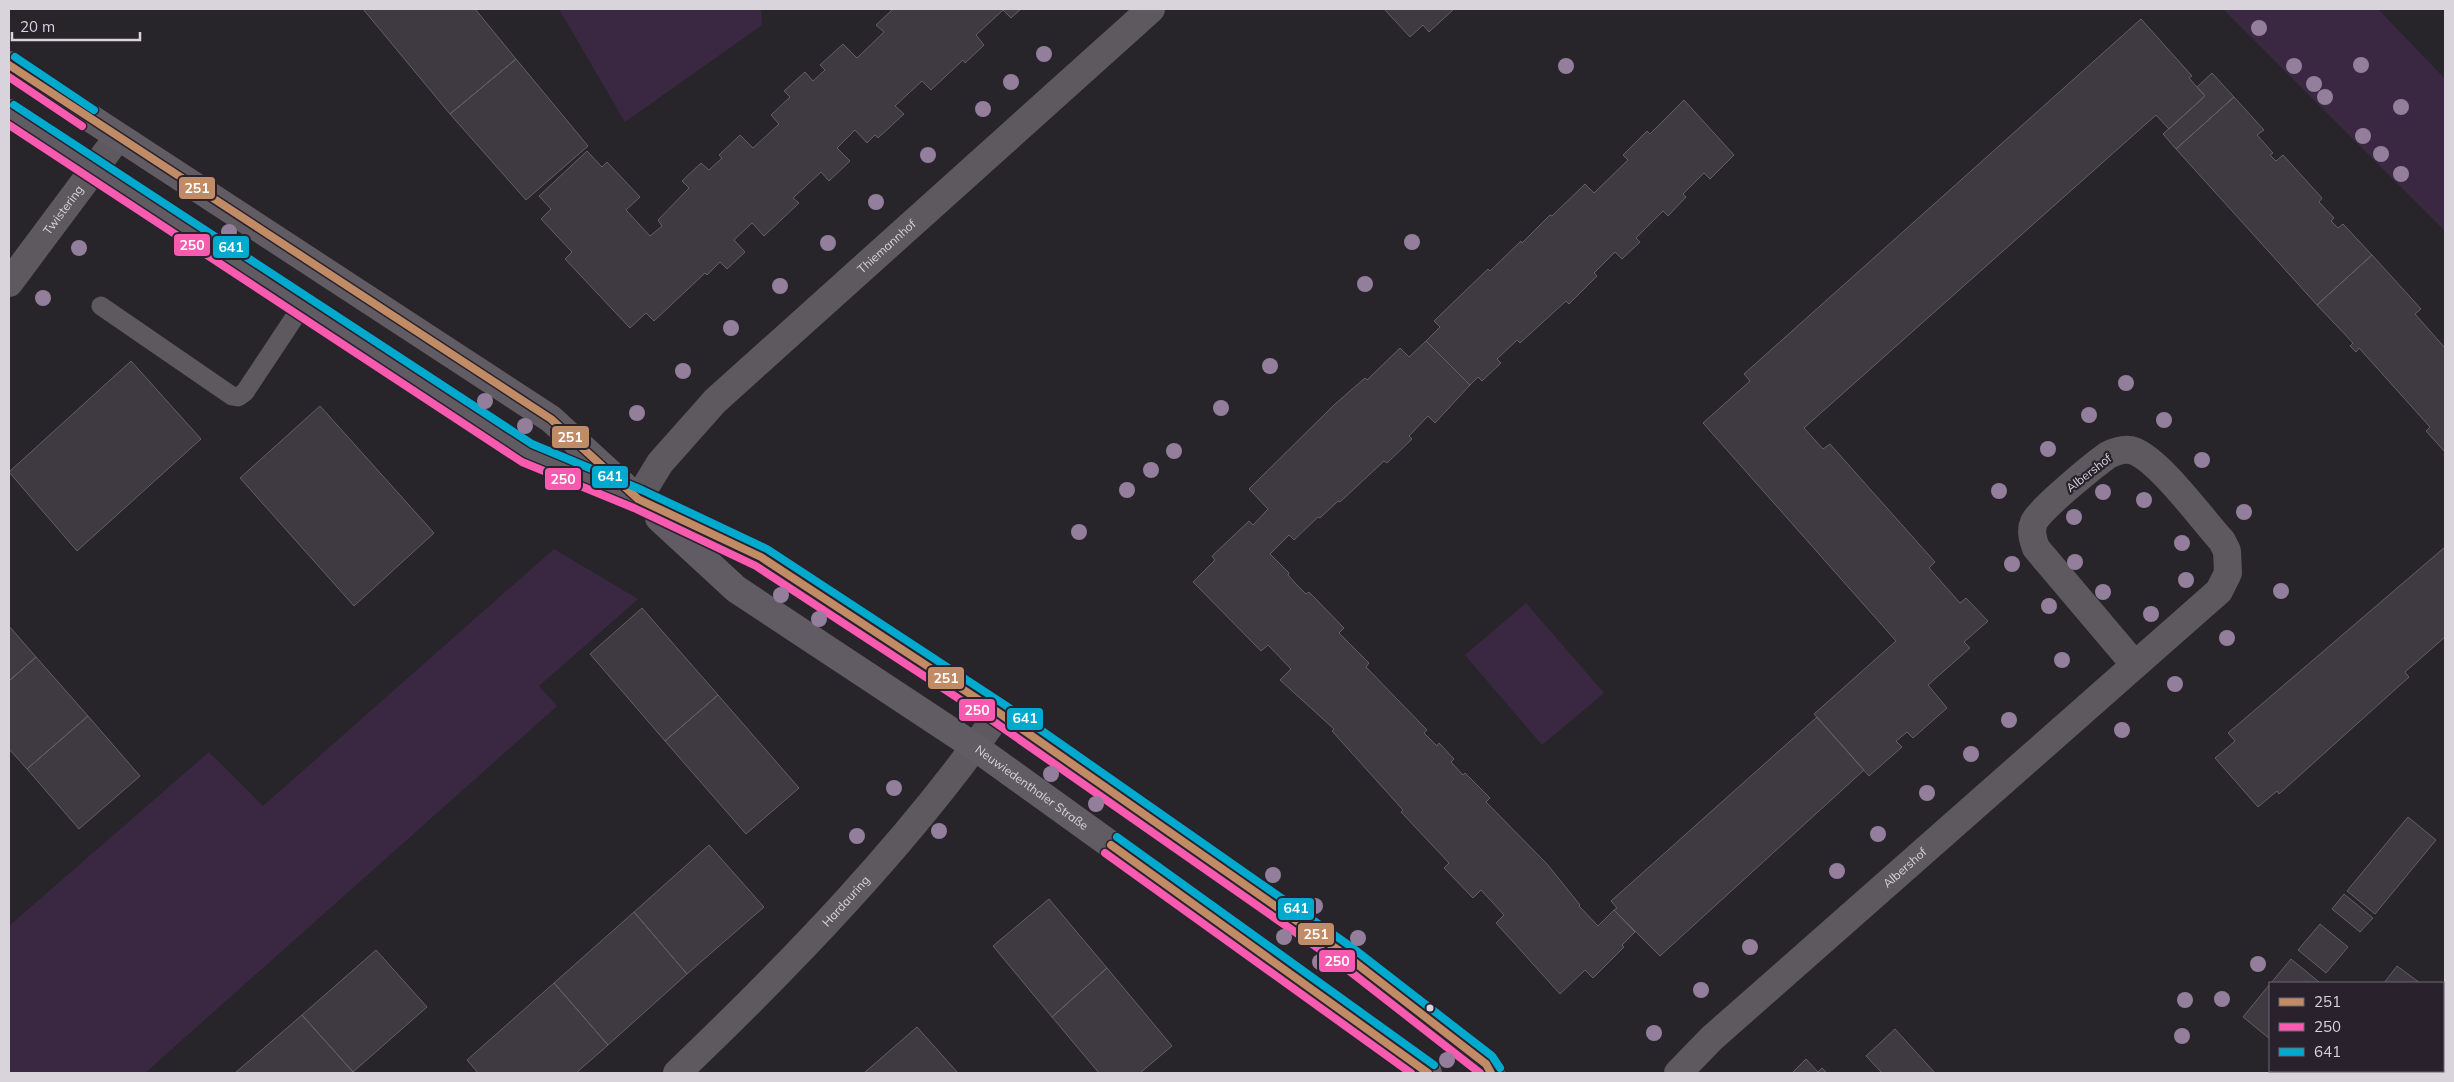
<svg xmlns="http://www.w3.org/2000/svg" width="2454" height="1082" font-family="Mulish,sans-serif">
  <rect width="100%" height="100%" fill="#28252a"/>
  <!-- green -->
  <path fill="#3a2843" d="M559,9H761L762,25L625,122Z
    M2223,9H2378L2445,79V231Z
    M554,549L638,599L539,686L557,706L145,1073H9V926L209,752L263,806Z
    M1526,603L1604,693L1542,745L1465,655Z"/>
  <!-- building -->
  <path fill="#3f3942" stroke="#636065" d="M363,9H475L516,59L450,114Z
    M893,9H1021L1011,18L1003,10L976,35L984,45L965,63L963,60L931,90L922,81L895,106L904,114L878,138L875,135L867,143L855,130L837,148L850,161L829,181L821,172L793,198L799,203L764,236L752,223L734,240L745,252L727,269L720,262L707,275L705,273L654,321L646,313L630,328L565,259L572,252L541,219L551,209L539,196L587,151L602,167L607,162L640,197L626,210L650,236L662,226L658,220L689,188L682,181L701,163L709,170L722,158L719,155L740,135L753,148L779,124L771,115L790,97L784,91L805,72L813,81L825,70L820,65L843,44L857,58L884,32L876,25Z
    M1384,9H1454L1429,32L1423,25L1410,37Z
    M2141,19L2192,76L2189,78L2205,96L2169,129L2156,115L1804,428L1823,449L1830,444L1935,562L1929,568L1960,603L1966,598L1988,621L1964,642L1970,648L1928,685L1947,708L1913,738L1907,732L1896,741L1902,747L1869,776L1814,714L1896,641L1703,423L1750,381L1744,374Z
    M516,59L588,146L526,200L450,114Z
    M2212,73L2234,97L2176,149L2163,134L2205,96L2197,87Z
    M2234,97L2264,130L2257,135L2273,153L2270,155L2276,161L2283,155L2322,198L2319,202L2334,218L2331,221L2338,228L2343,224L2372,255L2317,305L2176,149Z
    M1684,100L1734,155L1710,179L1704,173L1683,194L1686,197L1668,216L1663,211L1636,238L1640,242L1622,259L1615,252L1594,273L1597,276L1569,304L1566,301L1520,343L1517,340L1497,359L1501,363L1482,381L1478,377L1470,385L1426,341L1440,327L1434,321L1488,269L1490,271L1521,241L1522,243L1550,215L1552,216L1585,184L1594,193L1628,160L1623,155L1647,131L1650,134Z
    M2372,255L2421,309L2415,314L2445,348V452L2426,431L2430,427L2359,348L2356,352L2350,346L2353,343L2317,305Z
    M1426,341L1470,385L1435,423L1428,416L1409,436L1412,439L1387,463L1384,461L1340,502L1338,501L1320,518L1318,517L1294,540L1289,535L1270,554L1289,573L1288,575L1297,585L1306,594L1309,592L1344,628L1339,633L1369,663L1366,667L1427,730L1424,733L1437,746L1439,743L1454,759L1451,762L1463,775L1465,773L1490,798L1486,802L1547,864L1580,905L1579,906L1598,926L1614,910L1635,932L1622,945L1624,947L1593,978L1585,970L1560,994L1496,923L1504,915L1481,890L1473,898L1444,868L1449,863L1401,812L1403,810L1332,731L1334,729L1280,680L1291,669L1268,645L1261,651L1193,582L1215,560L1212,556L1249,521L1253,525L1268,509L1249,489L1334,405L1365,378L1367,380L1400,348L1409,357Z
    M131,361L201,439L77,551L9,472Z
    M320,406L434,533L354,606L240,478Z
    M2445,547V637L2405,672L2409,677L2279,794L2277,791L2258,807L2215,758L2235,741L2228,733Z
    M642,608L718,695L665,741L590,654Z
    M9,626L36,657L9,681Z
    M36,657L88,716L27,769L9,749V681Z
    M718,695L799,788L746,834L665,741Z
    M88,716L140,776L79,829L27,769Z
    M1817,717L1864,770L1660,956L1614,910L1617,908L1611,901Z
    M2408,817L2436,840L2375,914L2347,891Z
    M709,845L764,907L687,974L634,912Z
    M2344,894L2373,918L2360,932L2332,909Z
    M1049,899L1107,968L1052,1017L993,946Z
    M634,912L687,974L608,1045L554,983Z
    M2320,924L2348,947L2326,973L2298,950Z
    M376,950L427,1007L353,1072L302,1015Z
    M2291,959L2319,982V983H2271Z
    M2397,966L2420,983H2384Z
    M1107,968L1172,1046L1140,1073H1099L1052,1017Z
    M554,983L608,1045L576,1073H478L467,1060Z
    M2270,984V1039L2243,1017Z
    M302,1015L353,1072L351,1073H235Z
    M917,1027L958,1073H864Z
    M1895,1029L1935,1073H1882L1866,1056Z
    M1806,1059L1818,1072L1822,1068L1827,1073H1792Z
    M2317,1071H2365L2363,1073H2316Z"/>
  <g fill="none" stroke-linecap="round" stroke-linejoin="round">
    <!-- lane -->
    <path stroke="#5d595f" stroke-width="19" d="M101,306L232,396L238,397L245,392L302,306"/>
    <!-- street -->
    <g stroke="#5d595f" stroke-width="28">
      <path id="s1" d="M9,283L118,137"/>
      <path id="s2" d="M638,499L660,463L715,401L1151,9"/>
      <path id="s3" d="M677,1073C791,964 908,843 999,713"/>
      <path id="s4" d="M1678,1073L1712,1038L2219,591L2228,573L2227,551L2222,541C2202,519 2160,461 2134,451C2126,448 2116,451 2108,455C2094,465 2041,508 2034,522C2030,531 2033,540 2036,548L2135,665"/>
    </g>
    <!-- secondary -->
    <g stroke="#615c63" stroke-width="28">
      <path d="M9,65L551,419L624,486"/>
      <path d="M9,113L527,453L638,499L761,557L811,590L999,713L1344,954L1486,1064L1491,1073"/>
      <path id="s5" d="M659,518L736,589L975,747L1428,1073"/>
    </g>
    <!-- bus-1 casing -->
    <g stroke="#29222d" stroke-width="11">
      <path id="bus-1" d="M9,65L551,419L638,499L761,557L999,713L1344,954L1486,1064L1491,1073
        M1111,845L1428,1073"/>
    </g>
    <!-- bus-2 casing -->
    <g stroke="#29222d" stroke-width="11">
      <path id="bus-2" d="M9,77L82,126
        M9,125L522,462L634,508L756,566L993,721L1338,962L1480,1073
        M1105,853L1411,1073"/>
    </g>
    <!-- bus-3 casing -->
    <g stroke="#29222d" stroke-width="11">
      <path id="bus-3" d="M15,57L94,110
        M14,105L532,444L642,490L767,549L1005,705L1350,946L1492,1056L1500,1068
        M1117,837L1434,1065"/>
    </g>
    <!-- bus-1 -->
    <use href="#bus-1" stroke="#c18c65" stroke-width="8"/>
    <!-- bus-2 -->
    <use href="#bus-2" stroke="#f75aaf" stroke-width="8"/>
    <!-- bus-3 -->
    <use href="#bus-3" stroke="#00a9ce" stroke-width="8"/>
  </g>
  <!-- trees -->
  <g fill="#937f9c">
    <circle cx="2259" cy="28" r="8"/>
    <circle cx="1044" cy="54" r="8"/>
    <circle cx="2361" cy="65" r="8"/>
    <circle cx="1566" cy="66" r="8"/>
    <circle cx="2294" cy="66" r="8"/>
    <circle cx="1011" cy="82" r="8"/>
    <circle cx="2314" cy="84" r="8"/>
    <circle cx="2325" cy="97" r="8"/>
    <circle cx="2401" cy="107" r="8"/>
    <circle cx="983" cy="109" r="8"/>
    <circle cx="2363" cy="136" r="8"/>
    <circle cx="2381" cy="154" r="8"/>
    <circle cx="928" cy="155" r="8"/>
    <circle cx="2401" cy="174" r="8"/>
    <circle cx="876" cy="202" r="8"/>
    <circle cx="229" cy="232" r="8"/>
    <circle cx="1412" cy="242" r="8"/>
    <circle cx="828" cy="243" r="8"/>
    <circle cx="79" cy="248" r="8"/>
    <circle cx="1365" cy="284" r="8"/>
    <circle cx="780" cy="286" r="8"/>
    <circle cx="43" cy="298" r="8"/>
    <circle cx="731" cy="328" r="8"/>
    <circle cx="1270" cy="366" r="8"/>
    <circle cx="683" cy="371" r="8"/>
    <circle cx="2126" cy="383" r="8"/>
    <circle cx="485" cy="401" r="8"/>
    <circle cx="1221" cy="408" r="8"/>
    <circle cx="637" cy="413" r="8"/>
    <circle cx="2089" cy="415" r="8"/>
    <circle cx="2164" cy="420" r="8"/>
    <circle cx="525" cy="426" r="8"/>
    <circle cx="2048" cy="449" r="8"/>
    <circle cx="1174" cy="451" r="8"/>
    <circle cx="2202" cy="460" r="8"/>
    <circle cx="1151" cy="470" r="8"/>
    <circle cx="1127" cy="490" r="8"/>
    <circle cx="1999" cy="491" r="8"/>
    <circle cx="2103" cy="492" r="8"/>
    <circle cx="2144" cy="500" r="8"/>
    <circle cx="2244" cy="512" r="8"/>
    <circle cx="2074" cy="517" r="8"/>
    <circle cx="1079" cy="532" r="8"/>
    <circle cx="2182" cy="543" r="8"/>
    <circle cx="2075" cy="562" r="8"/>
    <circle cx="2012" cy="564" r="8"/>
    <circle cx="2186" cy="580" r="8"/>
    <circle cx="2281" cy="591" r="8"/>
    <circle cx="2103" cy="592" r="8"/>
    <circle cx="781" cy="595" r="8"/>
    <circle cx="2049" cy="606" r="8"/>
    <circle cx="2151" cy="614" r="8"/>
    <circle cx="819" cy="619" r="8"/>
    <circle cx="2227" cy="638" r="8"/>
    <circle cx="2062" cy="660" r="8"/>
    <circle cx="2175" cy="684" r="8"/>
    <circle cx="2009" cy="720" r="8"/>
    <circle cx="2122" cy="730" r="8"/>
    <circle cx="1971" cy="754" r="8"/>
    <circle cx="1051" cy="774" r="8"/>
    <circle cx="894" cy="788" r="8"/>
    <circle cx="1927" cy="793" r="8"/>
    <circle cx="1096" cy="804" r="8"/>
    <circle cx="939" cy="831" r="8"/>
    <circle cx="1878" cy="834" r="8"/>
    <circle cx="857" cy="836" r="8"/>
    <circle cx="1837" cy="871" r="8"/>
    <circle cx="1273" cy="875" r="8"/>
    <circle cx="1315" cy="906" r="8"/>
    <circle cx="1284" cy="937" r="8"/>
    <circle cx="1358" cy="938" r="8"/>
    <circle cx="1750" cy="947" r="8"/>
    <circle cx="1320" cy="962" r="8"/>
    <circle cx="2258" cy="964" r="8"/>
    <circle cx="1701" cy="990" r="8"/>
    <circle cx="2222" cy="999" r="8"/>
    <circle cx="2185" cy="1000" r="8"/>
    <circle cx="1654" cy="1033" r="8"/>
    <circle cx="2182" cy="1036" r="8"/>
    <circle cx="1447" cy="1060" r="8"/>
  </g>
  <!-- markers -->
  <circle fill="#d9d4db" stroke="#29222d" stroke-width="2" cx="1430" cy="1008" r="4.5"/>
  <g text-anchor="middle" stroke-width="4.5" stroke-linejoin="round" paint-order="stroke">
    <!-- street labels -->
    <g font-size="12" fill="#d9d4db" stroke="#29222d">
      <text dy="4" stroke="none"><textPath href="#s1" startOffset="91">Twistering</textPath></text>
      <text dy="4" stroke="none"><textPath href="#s2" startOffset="356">Thiemannhof</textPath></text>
      <text transform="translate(2089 473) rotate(-38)" y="4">Albershof</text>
      <text dy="4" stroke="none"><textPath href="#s5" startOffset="461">Neuwiedenthaler Straße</textPath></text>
      <text dy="4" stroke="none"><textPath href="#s4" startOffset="306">Albershof</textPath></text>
      <text dy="4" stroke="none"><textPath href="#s3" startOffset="241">Hardauring</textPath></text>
    </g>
  </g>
  <g stroke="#29222d" stroke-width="2">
    <rect x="178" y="176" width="38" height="24" rx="5" fill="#c18c65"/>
    <rect x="173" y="233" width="38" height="24" rx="5" fill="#f75aaf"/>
    <rect x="212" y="235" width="38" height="24" rx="5" fill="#00a9ce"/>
    <rect x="551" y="425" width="39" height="24" rx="5" fill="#c18c65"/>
    <rect x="591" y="465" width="38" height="24" rx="5" fill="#00a9ce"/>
    <rect x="544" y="467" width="38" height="24" rx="5" fill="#f75aaf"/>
    <rect x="927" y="666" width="38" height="24" rx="5" fill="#c18c65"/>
    <rect x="958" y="698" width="38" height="24" rx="5" fill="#f75aaf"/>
    <rect x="1006" y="707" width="38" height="24" rx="5" fill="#00a9ce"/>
    <rect x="1277" y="897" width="38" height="24" rx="5" fill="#00a9ce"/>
    <rect x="1297" y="922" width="38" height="24" rx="5" fill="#c18c65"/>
    <rect x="1318" y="949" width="38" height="24" rx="5" fill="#f75aaf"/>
  </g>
  <g font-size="14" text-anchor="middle" font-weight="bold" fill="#fff">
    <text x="197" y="193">251</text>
    <text x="192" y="250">250</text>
    <text x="231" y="252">641</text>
    <text x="570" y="442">251</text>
    <text x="610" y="481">641</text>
    <text x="563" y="484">250</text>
    <text x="946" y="683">251</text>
    <text x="977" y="715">250</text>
    <text x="1025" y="723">641</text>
    <text x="1296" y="913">641</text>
    <text x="1316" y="939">251</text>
    <text x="1337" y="966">250</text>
  </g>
  <!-- border -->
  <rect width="2454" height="1082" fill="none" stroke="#d9d4db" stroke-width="20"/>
  <!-- legend -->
  <rect x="2269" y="982" width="175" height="90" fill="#29222d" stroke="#6f6973"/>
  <rect x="2279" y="998" width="25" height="8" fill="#c18c65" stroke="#6f6973"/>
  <text x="2314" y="1007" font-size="15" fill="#d9d4db">251</text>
  <rect x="2279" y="1023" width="25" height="8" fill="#f75aaf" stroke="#6f6973"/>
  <text x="2314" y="1032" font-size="15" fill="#d9d4db">250</text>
  <rect x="2279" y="1048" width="25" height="8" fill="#00a9ce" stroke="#6f6973"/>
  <text x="2314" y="1057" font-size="15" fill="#d9d4db">641</text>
  <!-- scale -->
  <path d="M12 32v8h128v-8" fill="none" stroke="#d9d4db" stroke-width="2.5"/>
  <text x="20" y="32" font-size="15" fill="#d9d4db" stroke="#29222d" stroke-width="4" paint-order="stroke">20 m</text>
</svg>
